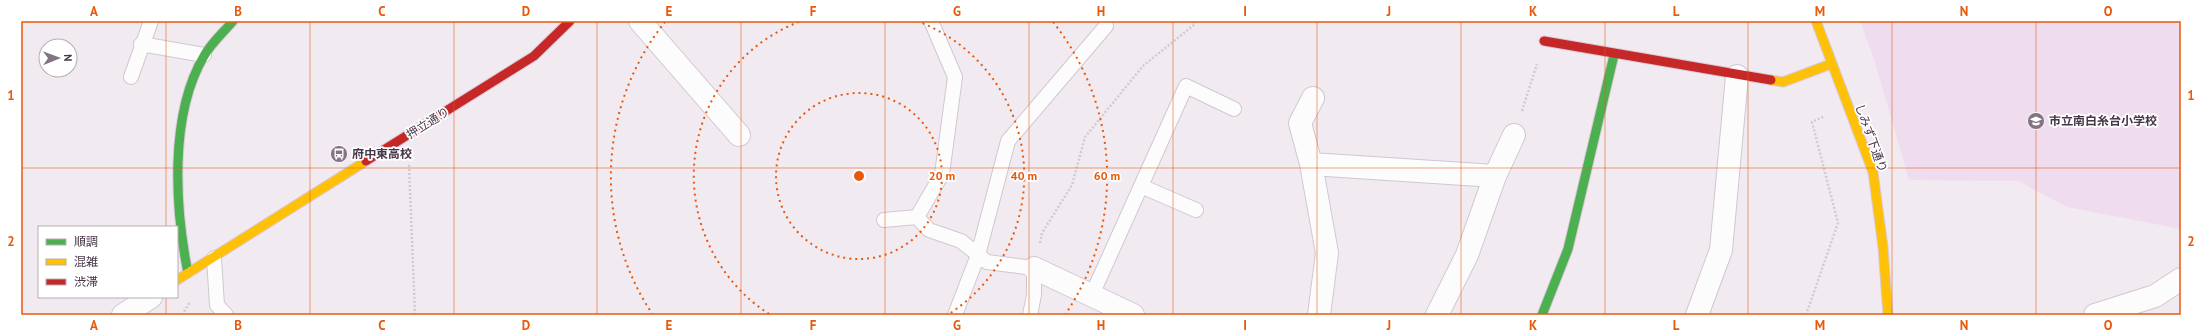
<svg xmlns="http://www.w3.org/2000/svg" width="2202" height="336" font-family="'PT Sans','Noto Sans JP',sans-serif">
  <rect width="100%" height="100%" fill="#f2eaf1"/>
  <!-- education -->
  <path fill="#f0dcef" d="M1860,21H2181V229L2067,207L2018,181L1909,180L1875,62Z"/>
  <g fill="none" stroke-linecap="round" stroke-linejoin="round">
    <!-- lane casing -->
    <g stroke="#d0c7d0" stroke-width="16">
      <path id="lane" d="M141,44L204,55
        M131,77L151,21
        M1141,186L1196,210
        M917,217L942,174L955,77L931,21
        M884,220L917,217L929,230L961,241L987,262L1034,268V295L1030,315
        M214,258L217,305L226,315
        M1091,297L1186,86L1234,109
        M955,315L978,255L1008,141L1106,26"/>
    </g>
    <!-- street casing -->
    <g stroke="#d0c7d0" stroke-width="24">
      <path id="street" d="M640,21L739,135
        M1313,98L1300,123L1311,164L1327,253L1319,315
        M1311,164L1495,176
        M1034,268L1133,315
        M123,315L151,297
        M1437,315L1467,255L1495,176L1514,135
        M1697,315L1721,250L1737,76
        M2095,315L2155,296L2181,279"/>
    </g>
    <!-- fast casing -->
    <g stroke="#dac9d9" stroke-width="11">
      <path id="fast" d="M188,273C175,208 169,115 204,56C211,43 224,32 233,21
        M1542,315L1568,249L1614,55"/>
    </g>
    <!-- slow casing -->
    <g stroke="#dac9d9" stroke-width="11">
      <path id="slow" d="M1816,21L1873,172L1883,247L1888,315
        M1771,80L1783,82L1831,64
        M177,280L366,161"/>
    </g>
    <!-- jam casing -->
    <g stroke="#dac9d9" stroke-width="11">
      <path id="jam" d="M1544,41L1771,80
        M366,161L534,56L570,21"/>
    </g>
    <!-- path -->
    <path stroke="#d2cad1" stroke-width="2.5" stroke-dasharray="2 2" stroke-linecap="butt" d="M1522,111L1537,64
      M409,165L415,315
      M1040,243L1042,233L1072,185L1085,137L1143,66L1195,24L1193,21
      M182,315L190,302
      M1806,315L1838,223L1812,122L1825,116"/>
    <!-- lane -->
    <use href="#lane" stroke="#fdfcfd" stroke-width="14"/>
    <!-- street -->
    <use href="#street" stroke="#fdfcfd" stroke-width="22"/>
    <!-- fast -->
    <use href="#fast" stroke="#4caf50" stroke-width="9"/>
    <!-- slow -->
    <use href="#slow" stroke="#ffc107" stroke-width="9"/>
    <!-- jam -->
    <use href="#jam" stroke="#c62828" stroke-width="9"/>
  </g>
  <!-- grid -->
  <path fill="none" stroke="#e8590c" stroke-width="1" stroke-opacity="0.55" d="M166,21V227M310,21V315M454,21V315M597,21V315M741,21V315M885,21V315M1029,21V315M1173,21V315M1317,21V315M1461,21V315M1605,21V315M1748,21V315M1892,21V315M2036,21V315M21,168H2181M166,297V315"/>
  <!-- distance rings -->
  <g fill="none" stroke="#e8590c" stroke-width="2" stroke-dasharray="2 4">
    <circle cx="859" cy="176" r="83"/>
    <path d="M769 314A165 165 0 0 1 801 21M917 21A165 165 0 0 1 949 314"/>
    <path d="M653 315A248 248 0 0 1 665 22M1053 22A248 248 0 0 1 1065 315"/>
  </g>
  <!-- icons -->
  <defs>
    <g id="school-disc" transform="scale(0.9)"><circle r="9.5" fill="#837483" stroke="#fff"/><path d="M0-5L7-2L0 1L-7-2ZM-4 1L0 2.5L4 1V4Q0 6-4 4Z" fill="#fff"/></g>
    <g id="bus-disc" transform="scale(0.9)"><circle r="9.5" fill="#837483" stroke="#fff"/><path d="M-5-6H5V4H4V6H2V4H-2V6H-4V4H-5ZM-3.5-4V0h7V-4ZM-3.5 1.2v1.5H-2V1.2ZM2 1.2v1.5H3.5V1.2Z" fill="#fff"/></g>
  </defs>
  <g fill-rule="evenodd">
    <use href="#school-disc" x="2036" y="121"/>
    <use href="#bus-disc" x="339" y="154"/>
  </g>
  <g text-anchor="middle" stroke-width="3.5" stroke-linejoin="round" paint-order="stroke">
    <!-- poi labels -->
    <g font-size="12" font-weight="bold" fill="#473548" stroke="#fff" text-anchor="start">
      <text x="2049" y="125">市立南白糸台小学校</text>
      <text x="352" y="158">府中東高校</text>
    </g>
    <!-- street labels -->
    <g font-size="12" fill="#473548" stroke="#fff">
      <text transform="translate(428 123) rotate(-32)" y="4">押立通り</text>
      <text transform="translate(1871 138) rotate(70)" y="4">しみず下通り</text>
    </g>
  </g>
  <circle cx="859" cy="176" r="6" fill="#e8590c" stroke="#fff" stroke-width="2"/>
  <g font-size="12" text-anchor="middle" font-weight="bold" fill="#e8590c" stroke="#fff" stroke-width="3.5" stroke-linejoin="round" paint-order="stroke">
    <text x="942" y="180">20 m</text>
    <text x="1024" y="180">40 m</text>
    <text x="1107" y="180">60 m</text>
  </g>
  <!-- border -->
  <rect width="2202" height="336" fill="none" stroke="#ffffff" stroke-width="44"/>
  <!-- legend -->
  <rect x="38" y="226" width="140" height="72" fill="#ffffff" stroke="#b5aeb6"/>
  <rect x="46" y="239" width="20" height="6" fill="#4caf50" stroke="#b5aeb6"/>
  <text x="74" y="246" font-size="12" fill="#473548">順調</text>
  <rect x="46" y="259" width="20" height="6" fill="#ffc107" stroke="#b5aeb6"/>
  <text x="74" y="266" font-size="12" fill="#473548">混雑</text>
  <rect x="46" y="279" width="20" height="6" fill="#c62828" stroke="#b5aeb6"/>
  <text x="74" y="286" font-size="12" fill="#473548">渋滞</text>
  <!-- north arrow -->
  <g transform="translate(58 58) rotate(89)"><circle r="19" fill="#ffffff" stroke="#b5aeb6"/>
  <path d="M0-3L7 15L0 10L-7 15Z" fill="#837483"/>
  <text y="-6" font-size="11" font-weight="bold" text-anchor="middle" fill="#473548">N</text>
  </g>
  <rect x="22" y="22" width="2158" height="292" fill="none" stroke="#e8590c" stroke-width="1.5"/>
  <g font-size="13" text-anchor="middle" font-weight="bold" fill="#e8590c">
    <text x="94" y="16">A</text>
    <text x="238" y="16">B</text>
    <text x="382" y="16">C</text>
    <text x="526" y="16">D</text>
    <text x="669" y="16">E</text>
    <text x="813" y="16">F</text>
    <text x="957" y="16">G</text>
    <text x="1101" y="16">H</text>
    <text x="1245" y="16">I</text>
    <text x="1389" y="16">J</text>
    <text x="1533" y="16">K</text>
    <text x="1676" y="16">L</text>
    <text x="1820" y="16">M</text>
    <text x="1964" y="16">N</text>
    <text x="2108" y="16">O</text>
    <text x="11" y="100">1</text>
    <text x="2191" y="100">1</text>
    <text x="11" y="246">2</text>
    <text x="2191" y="246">2</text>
    <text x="94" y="330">A</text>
    <text x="238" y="330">B</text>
    <text x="382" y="330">C</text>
    <text x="526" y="330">D</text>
    <text x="669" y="330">E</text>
    <text x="813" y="330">F</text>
    <text x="957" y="330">G</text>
    <text x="1101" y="330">H</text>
    <text x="1245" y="330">I</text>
    <text x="1389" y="330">J</text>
    <text x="1533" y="330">K</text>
    <text x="1676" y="330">L</text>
    <text x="1820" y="330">M</text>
    <text x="1964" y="330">N</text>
    <text x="2108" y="330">O</text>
  </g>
</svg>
